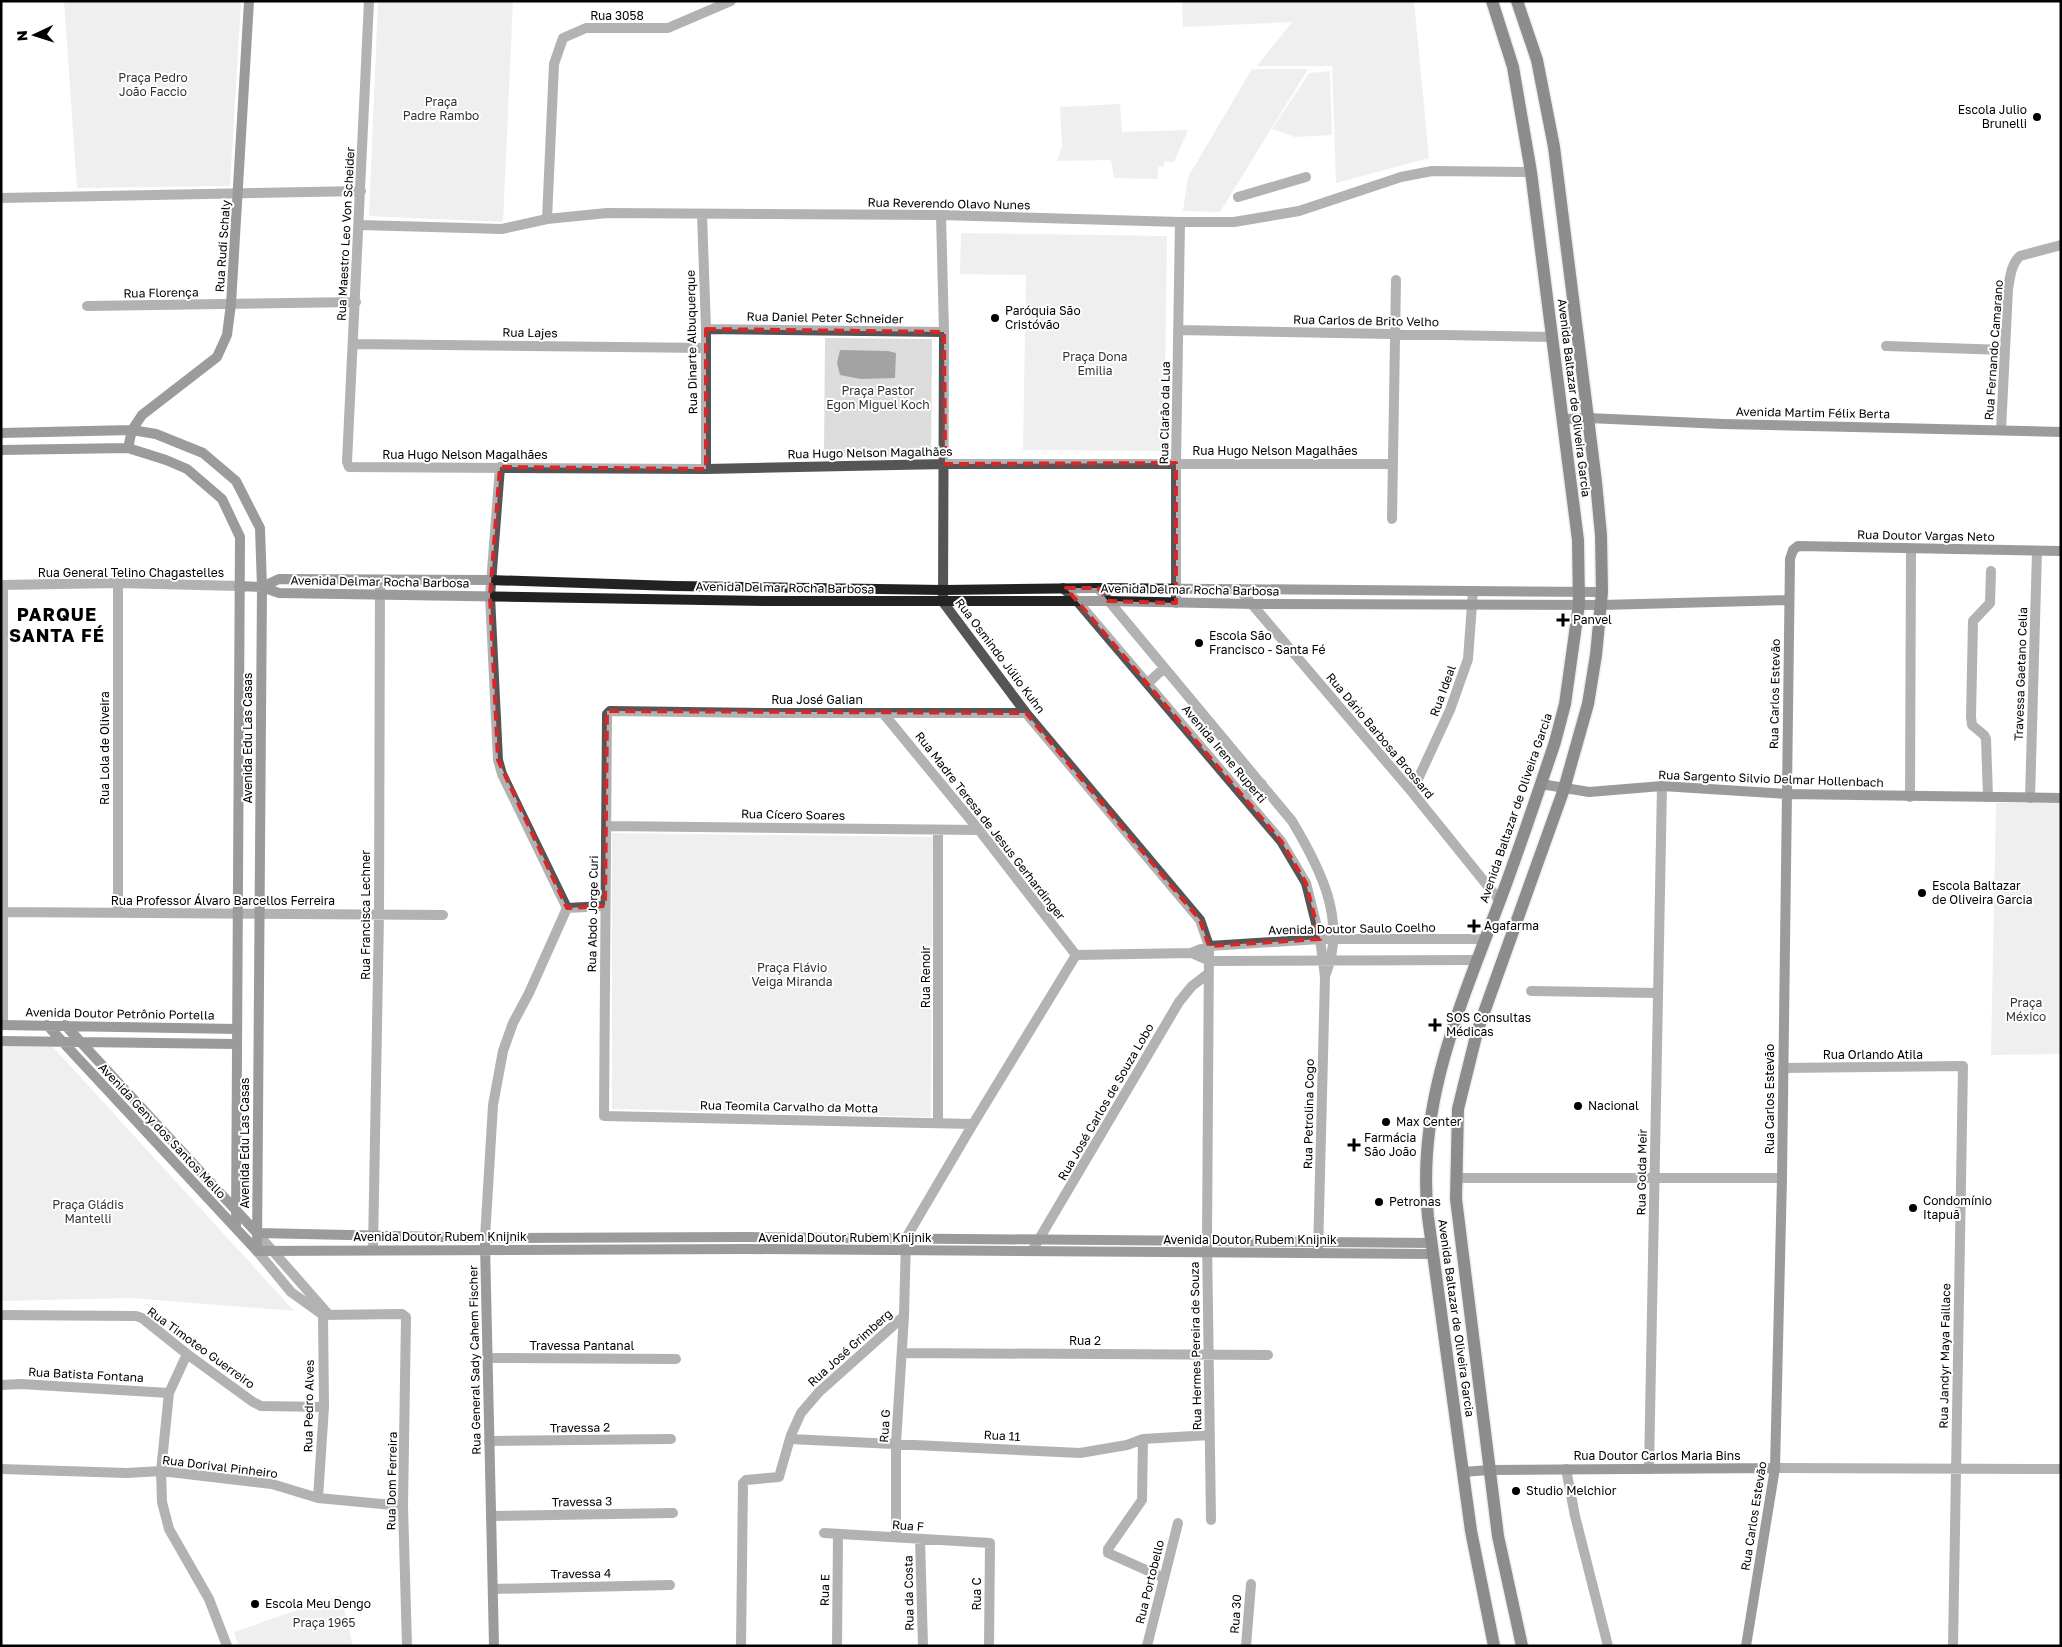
<svg xmlns="http://www.w3.org/2000/svg" width="2062" height="1647" font-family="'Golos Text',sans-serif">
  <rect width="100%" height="100%" fill="#fff"/>
  <!-- green -->
  <path fill="#dcdcdc" d="M64,1H241L230,186L77,188Z
    M378,1H513L503,222L369,216Z
    M1182,1H1414L1429,158L1336,183L1332,66H1257L1292,22L1183,27Z
    M1252,69H1308L1220,212L1183,211L1188,177Z
    M1330,71L1332,135L1295,137L1272,129L1309,73Z
    M1120,104L1122,132L1188,130L1174,162L1165,161L1164,166L1158,167V179L1114,178L1111,160L1057,161L1062,146L1060,107Z
    M961,233L1167,236L1164,451L1023,450L1026,275L960,274Z
    M825,338L932,339L931,457L824,456Z
    M1996,803H2061V1054L1991,1055Z
    M612,833L933,837L931,1117L612,1109Z
    M1,1046L53,1047L294,1311L132,1298L1,1301Z
    M341,1595L353,1646H238L234,1632Z"/>
  <!-- water -->
  <path fill="#a3a3a3" d="M840,350L888,351L896,353L895,378L861,379L840,375L837,363Z"/>
  <g fill="none" stroke-linecap="round" stroke-linejoin="round">
    <!-- primary casing -->
    <g stroke="#dbdbdb" stroke-width="15">
      <path id="primary" d="M1492,1L1513,67L1531,172L1578,540L1579,604L1565,704L1555,742C1537,796 1519,850 1499,903C1460,1006 1416,1105 1428,1217L1471,1531L1494,1646
        M1517,1L1537,60L1554,147L1596,482L1601,535L1602,592L1596,655L1588,704L1564,789L1477,1032L1458,1109L1456,1199L1498,1536L1522,1646"/>
    </g>
    <!-- street -->
    <path stroke="#555" stroke-width="10" d="M369,1L347,462L349,467L706,469L945,464H1391
      M1238,197L1306,177
      M1,198L361,191
      M702,214L706,329V469
      M941,215L944,332L943,602L1026,713L1200,920L1209,946L1207,1240L1211,1520
      M547,219L554,64L563,38L586,28H668L731,1
      M360,225L502,229L547,219L607,213L941,215L1180,222H1234L1299,211L1401,177L1432,171L1531,172
      M87,306L356,302
      M706,329L944,332
      M1179,330L1553,337
      M354,344L706,348
      M1886,346L2005,350
      M2001,430L2008,289C2010,278 2011,264 2020,256L2061,245
      M500,467L490,596L498,760L502,774L567,908
      M1392,519L1396,280
      M1,585L118,583L239,586
      M1063,588L1077,601L1281,841L1306,883L1320,939L1325,977L1318,1253
      M1098,588L1292,821C1320,868 1348,921 1325,976
      M1239,589L1412,792L1500,901
      M1176,603V463L1180,222
      M1148,683L1164,668
      M883,713L979,830L1076,955
      M1412,792L1450,710L1468,659L1473,591
      M1244,797L1262,784
      M1910,797L1911,549
      M1988,797L1986,739L1984,735L1972,725L1971,717L1973,621L1990,603L1991,571
      M2030,798L2037,551
      M607,826L979,830
      M938,830V1123
      M567,908L605,906
      M2,912L443,915
      M118,913V583
      M1191,953L1210,961L1478,960
      M1076,955L1191,953L1209,946L1320,939H1485
      M1531,991L1658,993
      M3,1025V585
      M1783,1068L1963,1066L1953,1646
      M973,1124L604,1116L607,714L610,711L763,713H1026
      M1456,1178H1782
      M257,1233L329,1315
      M485,1238L493,1105L503,1051L513,1023L529,993L567,908
      M373,1249L379,915L380,580
      M257,1251L291,1292L323,1315
      M1032,1251L1179,1002L1192,986L1209,973
      M1,1315L136,1316L142,1318L187,1354L253,1402L261,1406L324,1407
      M323,1315L402,1314L406,1317L403,1506L407,1646
      M902,1353L1268,1355
      M187,1354L169,1393L161,1471L162,1502L169,1529L209,1599L227,1646
      M488,1358L676,1359
      M1,1385L21,1384L169,1393
      M790,1439L1080,1453L1127,1445L1143,1439L1210,1435
      M1143,1439L1142,1500L1108,1549V1553L1164,1578
      M489,1441L671,1439
      M1775,1468L2061,1469
      M1,1469L127,1473L161,1471L272,1484L318,1498L403,1506
      M1566,1469L1575,1516L1608,1646
      M1649,1469L1662,786
      M318,1498L324,1407L323,1315
      M491,1516L673,1513
      M824,1533L990,1543L989,1646
      M896,1537V1443L904,1316
      M920,1539L923,1646
      M493,1589L670,1585
      M741,1646L743,1483L746,1480L779,1477L791,1435L801,1413L819,1392L904,1316L906,1238L973,1124L1076,955
      M837,1646L838,1535
      M1147,1646L1178,1523
      M1246,1646L1251,1584"/>
    <!-- secondary -->
    <path stroke="#222" stroke-width="10" d="M1564,419L1588,418L1723,424L2061,432
      M1,433L132,430L156,434L203,453L236,481L260,528L262,587L257,1251
      M128,448L132,430L142,415L217,357L227,335L231,304L249,1
      M1,450L128,448L166,460L187,469L222,499L240,537L236,1227
      M239,586L262,587L279,593L764,601H1108L1253,604L1602,605L1788,600
      M262,587L279,579L490,580L674,586L944,590L1098,588L1602,592
      M1541,784L1589,792L1662,786L1786,794L2061,798
      M1,1025L237,1029
      M47,1025L257,1251
      M65,1025L257,1233L485,1238L746,1237L1431,1243
      M1,1041L237,1044
      M485,1244L494,1646
      M257,1251L746,1249L1433,1254
      M1463,1472L1489,1470L1775,1468
      M1746,1646L1775,1468L1782,1178L1790,559L1793,550L1798,546L2061,551"/>
    <!-- primary -->
    <use href="#primary" stroke="#000" stroke-width="12"/>
  </g>
  <!-- marked area -->
  <path d="M0 0H2062V1647H0ZM706,329L944,332L945,464L1176,463V603L1108,601L1098,588H1066L1281,841L1306,883L1320,939L1209,946L1200,920L1026,713L607,711L605,906L567,908L498,760L490,596L500,467L706,469Z" fill="#fff" fill-opacity=".55" fill-rule="evenodd"/>
  <path fill="none" stroke="#d62828" stroke-width="4" stroke-dasharray="10 6" stroke-linejoin="round" d="M706,329L944,332L945,464L1176,463V603L1108,601L1098,588H1066L1281,841L1306,883L1320,939L1209,946L1200,920L1026,713L607,711L605,906L567,908L498,760L490,596L500,467L706,469Z"/>
  <!-- markers -->
  <g fill="#000" stroke="#fff" stroke-width="2">
    <circle cx="2037" cy="117" r="5"/>
    <circle cx="995" cy="318" r="5"/>
    <path d="M1560.5 612.5h5v5h5v5h-5v5h-5v-5h-5v-5h5z"/>
    <circle cx="1199" cy="643" r="5"/>
    <circle cx="1922" cy="893" r="5"/>
    <path d="M1471.5 918.5h5v5h5v5h-5v5h-5v-5h-5v-5h5z"/>
    <path d="M1432.5 1017.5h5v5h5v5h-5v5h-5v-5h-5v-5h5z"/>
    <circle cx="1578" cy="1106" r="5"/>
    <circle cx="1386" cy="1122" r="5"/>
    <path d="M1351.5 1137.5h5v5h5v5h-5v5h-5v-5h-5v-5h5z"/>
    <circle cx="1379" cy="1202" r="5"/>
    <circle cx="1913" cy="1208" r="5"/>
    <circle cx="1516" cy="1491" r="5"/>
    <circle cx="255" cy="1604" r="5"/>
  </g>
  <g text-anchor="middle" stroke-width="4" stroke-linejoin="round" paint-order="stroke">
    <!-- street labels -->
    <g font-size="12" fill="#000" stroke="#fff">
      <text x="617" y="20">Rua 3058</text>
      <text transform="translate(949 204) rotate(1)" y="4">Rua Reverendo Olavo Nunes</text>
      <text transform="translate(346 234) rotate(-87)" y="4">Rua Maestro Leo Von Scheider</text>
      <text transform="translate(223 246) rotate(-86)" y="4">Rua Rudi Schaly</text>
      <text transform="translate(161 293) rotate(-1)" y="4">Rua Florença</text>
      <text transform="translate(825 318) rotate(1)" y="4">Rua Daniel Peter Schneider</text>
      <text transform="translate(1366 321) rotate(1)" y="4">Rua Carlos de Brito Velho</text>
      <text transform="translate(530 333) rotate(1)" y="4">Rua Lajes</text>
      <text transform="translate(692 342) rotate(-91)" y="4">Rua Dinarte Albuquerque</text>
      <text transform="translate(1994 350) rotate(-86)" y="4">Rua Fernando Camarano</text>
      <text transform="translate(1574 398) rotate(83)" y="4">Avenida Baltazar de Oliveira Garcia</text>
      <text transform="translate(1165 413) rotate(-89)" y="4">Rua Clarão da Lua</text>
      <text transform="translate(1813 413) rotate(1)" y="4">Avenida Martim Félix Berta</text>
      <text x="1275" y="455">Rua Hugo Nelson Magalhães</text>
      <text transform="translate(870 453) rotate(-1)" y="4">Rua Hugo Nelson Magalhães</text>
      <text x="465" y="459">Rua Hugo Nelson Magalhães</text>
      <text transform="translate(1926 536) rotate(1)" y="4">Rua Doutor Vargas Neto</text>
      <text x="131" y="577">Rua General Telino Chagastelles</text>
      <text transform="translate(380 582) rotate(1)" y="4">Avenida Delmar Rocha Barbosa</text>
      <text transform="translate(785 588) rotate(1)" y="4">Avenida Delmar Rocha Barbosa</text>
      <text transform="translate(1190 590) rotate(1)" y="4">Avenida Delmar Rocha Barbosa</text>
      <text transform="translate(1000 656) rotate(53)" y="4">Rua Osmindo Júlio Kuhn</text>
      <text transform="translate(2021 674) rotate(-88)" y="4">Travessa Gaetano Celia</text>
      <text transform="translate(1443 691) rotate(-70)" y="4">Rua Ideal</text>
      <text transform="translate(1775 694) rotate(-89)" y="4">Rua Carlos Estevão</text>
      <text x="817" y="704">Rua José Galian</text>
      <text transform="translate(1380 736) rotate(50)" y="4">Rua Dário Barbosa Brossard</text>
      <text transform="translate(248 738) rotate(-90)" y="4">Avenida Edu Las Casas</text>
      <text transform="translate(105 748) rotate(-90)" y="4">Rua Lola de Oliveira</text>
      <text transform="translate(1224 754) rotate(50)" y="4">Avenida Irene Ruperti</text>
      <text transform="translate(1771 779) rotate(2)" y="4">Rua Sargento Silvio Delmar Hollenbach</text>
      <text transform="translate(1516 808) rotate(-71)" y="4">Avenida Baltazar de Oliveira Garcia</text>
      <text transform="translate(793 815) rotate(1)" y="4">Rua Cícero Soares</text>
      <text transform="translate(990 826) rotate(52)" y="4">Rua Madre Teresa de Jesus Gerhardinger</text>
      <text x="223" y="905">Rua Professor Álvaro Barcellos Ferreira</text>
      <text transform="translate(593 914) rotate(-89)" y="4">Rua Abdo Jorge Curi</text>
      <text transform="translate(366 915) rotate(-90)" y="4">Rua Francisca Lechner</text>
      <text transform="translate(1352 929) rotate(-1)" y="4">Avenida Doutor Saulo Coelho</text>
      <text transform="translate(926 977) rotate(-90)" y="4">Rua Renoir</text>
      <text transform="translate(120 1014) rotate(1)" y="4">Avenida Doutor Petrônio Portella</text>
      <text x="1873" y="1059">Rua Orlando Atila</text>
      <text transform="translate(1770 1099) rotate(-90)" y="4">Rua Carlos Estevão</text>
      <text transform="translate(1106 1102) rotate(-60)" y="4">Rua José Carlos de Souza Lobo</text>
      <text transform="translate(789 1107) rotate(1)" y="4">Rua Teomila Carvalho da Motta</text>
      <text transform="translate(1309 1114) rotate(-89)" y="4">Rua Petrolina Cogo</text>
      <text transform="translate(162 1131) rotate(47)" y="4">Avenida Geny dos Santos Mello</text>
      <text transform="translate(245 1143) rotate(-90)" y="4">Avenida Edu Las Casas</text>
      <text transform="translate(1642 1172) rotate(-89)" y="4">Rua Golda Meir</text>
      <text x="440" y="1241">Avenida Doutor Rubem Knijnik</text>
      <text x="845" y="1242">Avenida Doutor Rubem Knijnik</text>
      <text x="1250" y="1244">Avenida Doutor Rubem Knijnik</text>
      <text transform="translate(1456 1318) rotate(82)" y="4">Avenida Baltazar de Oliveira Garcia</text>
      <text x="1085" y="1345">Rua 2</text>
      <text x="582" y="1350">Travessa Pantanal</text>
      <text transform="translate(1196 1346) rotate(-91)" y="4">Rua Hermes Pereira de Souza</text>
      <text transform="translate(201 1348) rotate(36)" y="4">Rua Timoteo Guerreiro</text>
      <text transform="translate(850 1348) rotate(-42)" y="4">Rua José Grimberg</text>
      <text transform="translate(1945 1356) rotate(-89)" y="4">Rua Jandyr Maya Faillace</text>
      <text transform="translate(475 1360) rotate(-91)" y="4">Rua General Sady Cahem Fischer</text>
      <text transform="translate(86 1375) rotate(3)" y="4">Rua Batista Fontana</text>
      <text transform="translate(309 1406) rotate(-89)" y="4">Rua Pedro Alves</text>
      <text transform="translate(885 1426) rotate(-87)" y="4">Rua G</text>
      <text transform="translate(580 1428) rotate(-1)" y="4">Travessa 2</text>
      <text transform="translate(1002 1436) rotate(3)" y="4">Rua 11</text>
      <text x="1657" y="1460">Rua Doutor Carlos Maria Bins</text>
      <text transform="translate(220 1467) rotate(7)" y="4">Rua Dorival Pinheiro</text>
      <text transform="translate(392 1481) rotate(-89)" y="4">Rua Dom Ferreira</text>
      <text transform="translate(582 1502) rotate(-1)" y="4">Travessa 3</text>
      <text transform="translate(1754 1516) rotate(-81)" y="4">Rua Carlos Estevão</text>
      <text transform="translate(908 1526) rotate(4)" y="4">Rua F</text>
      <text transform="translate(581 1574) rotate(-1)" y="4">Travessa 4</text>
      <text transform="translate(1150 1582) rotate(-76)" y="4">Rua Portobello</text>
      <text transform="translate(825 1590) rotate(-89)" y="4">Rua E</text>
      <text transform="translate(909 1593) rotate(-91)" y="4">Rua da Costa</text>
      <text transform="translate(977 1594) rotate(-90)" y="4">Rua C</text>
      <text transform="translate(1236 1614) rotate(-86)" y="4">Rua 30</text>
    </g>
    <!-- park labels -->
    <g font-size="12" fill="#333" stroke="#fff">
      <text x="153" y="82">Praça Pedro<tspan x="153" dy="14">João Faccio</tspan></text>
      <text x="441" y="106">Praça<tspan x="441" dy="14">Padre Rambo</tspan></text>
      <text x="1095" y="361">Praça Dona<tspan x="1095" dy="14">Emilia</tspan></text>
      <text x="878" y="395">Praça Pastor<tspan x="878" dy="14">Egon Miguel Koch</tspan></text>
      <text x="792" y="972">Praça Flávio<tspan x="792" dy="14">Veiga Miranda</tspan></text>
      <text x="2026" y="1007">Praça<tspan x="2026" dy="14">México</tspan></text>
      <text x="88" y="1209">Praça Gládis<tspan x="88" dy="14">Mantelli</tspan></text>
      <text x="324" y="1627">Praça 1965</text>
    </g>
    <!-- poi labels -->
    <g font-size="12" fill="#000" stroke="#fff" text-anchor="start">
      <text x="2027" y="114" text-anchor="end">Escola Julio<tspan x="2027" dy="14">Brunelli</tspan></text>
      <text x="1005" y="315">Paróquia São<tspan x="1005" dy="14">Cristóvão</tspan></text>
      <text x="1573" y="624">Panvel</text>
      <text x="1209" y="640">Escola São<tspan x="1209" dy="14">Francisco - Santa Fé</tspan></text>
      <text x="1932" y="890">Escola Baltazar<tspan x="1932" dy="14">de Oliveira Garcia</tspan></text>
      <text x="1484" y="930">Agafarma</text>
      <text x="1446" y="1022">SOS Consultas<tspan x="1446" dy="14">Médicas</tspan></text>
      <text x="1588" y="1110">Nacional</text>
      <text x="1396" y="1126">Max Center</text>
      <text x="1364" y="1142">Farmácia<tspan x="1364" dy="14">São João</tspan></text>
      <text x="1923" y="1205">Condomínio<tspan x="1923" dy="14">Itapuã</tspan></text>
      <text x="1389" y="1206">Petronas</text>
      <text x="1526" y="1495">Studio Melchior</text>
      <text x="265" y="1608">Escola Meu Dengo</text>
    </g>
    <!-- district labels -->
    <g font-size="18" font-weight="bold" letter-spacing="1" fill="#000" stroke="#fff">
      <text x="57" y="621">PARQUE<tspan x="57" dy="21">SANTA FÉ</tspan></text>
    </g>
  </g>
  <!-- border -->
  <rect width="2062" height="1647" fill="none" stroke="#000000" stroke-width="5"/>
  <!-- north arrow -->
  <g transform="translate(35 35) rotate(266)" stroke="#ffffff" stroke-width="4" paint-order="stroke">
  <path d="M0-4L9 19L0 12L-9 19Z" fill="#000000"/>
  <text y="-8" font-size="14" font-weight="bold" text-anchor="middle" fill="#000000">N</text>
  </g>
</svg>
